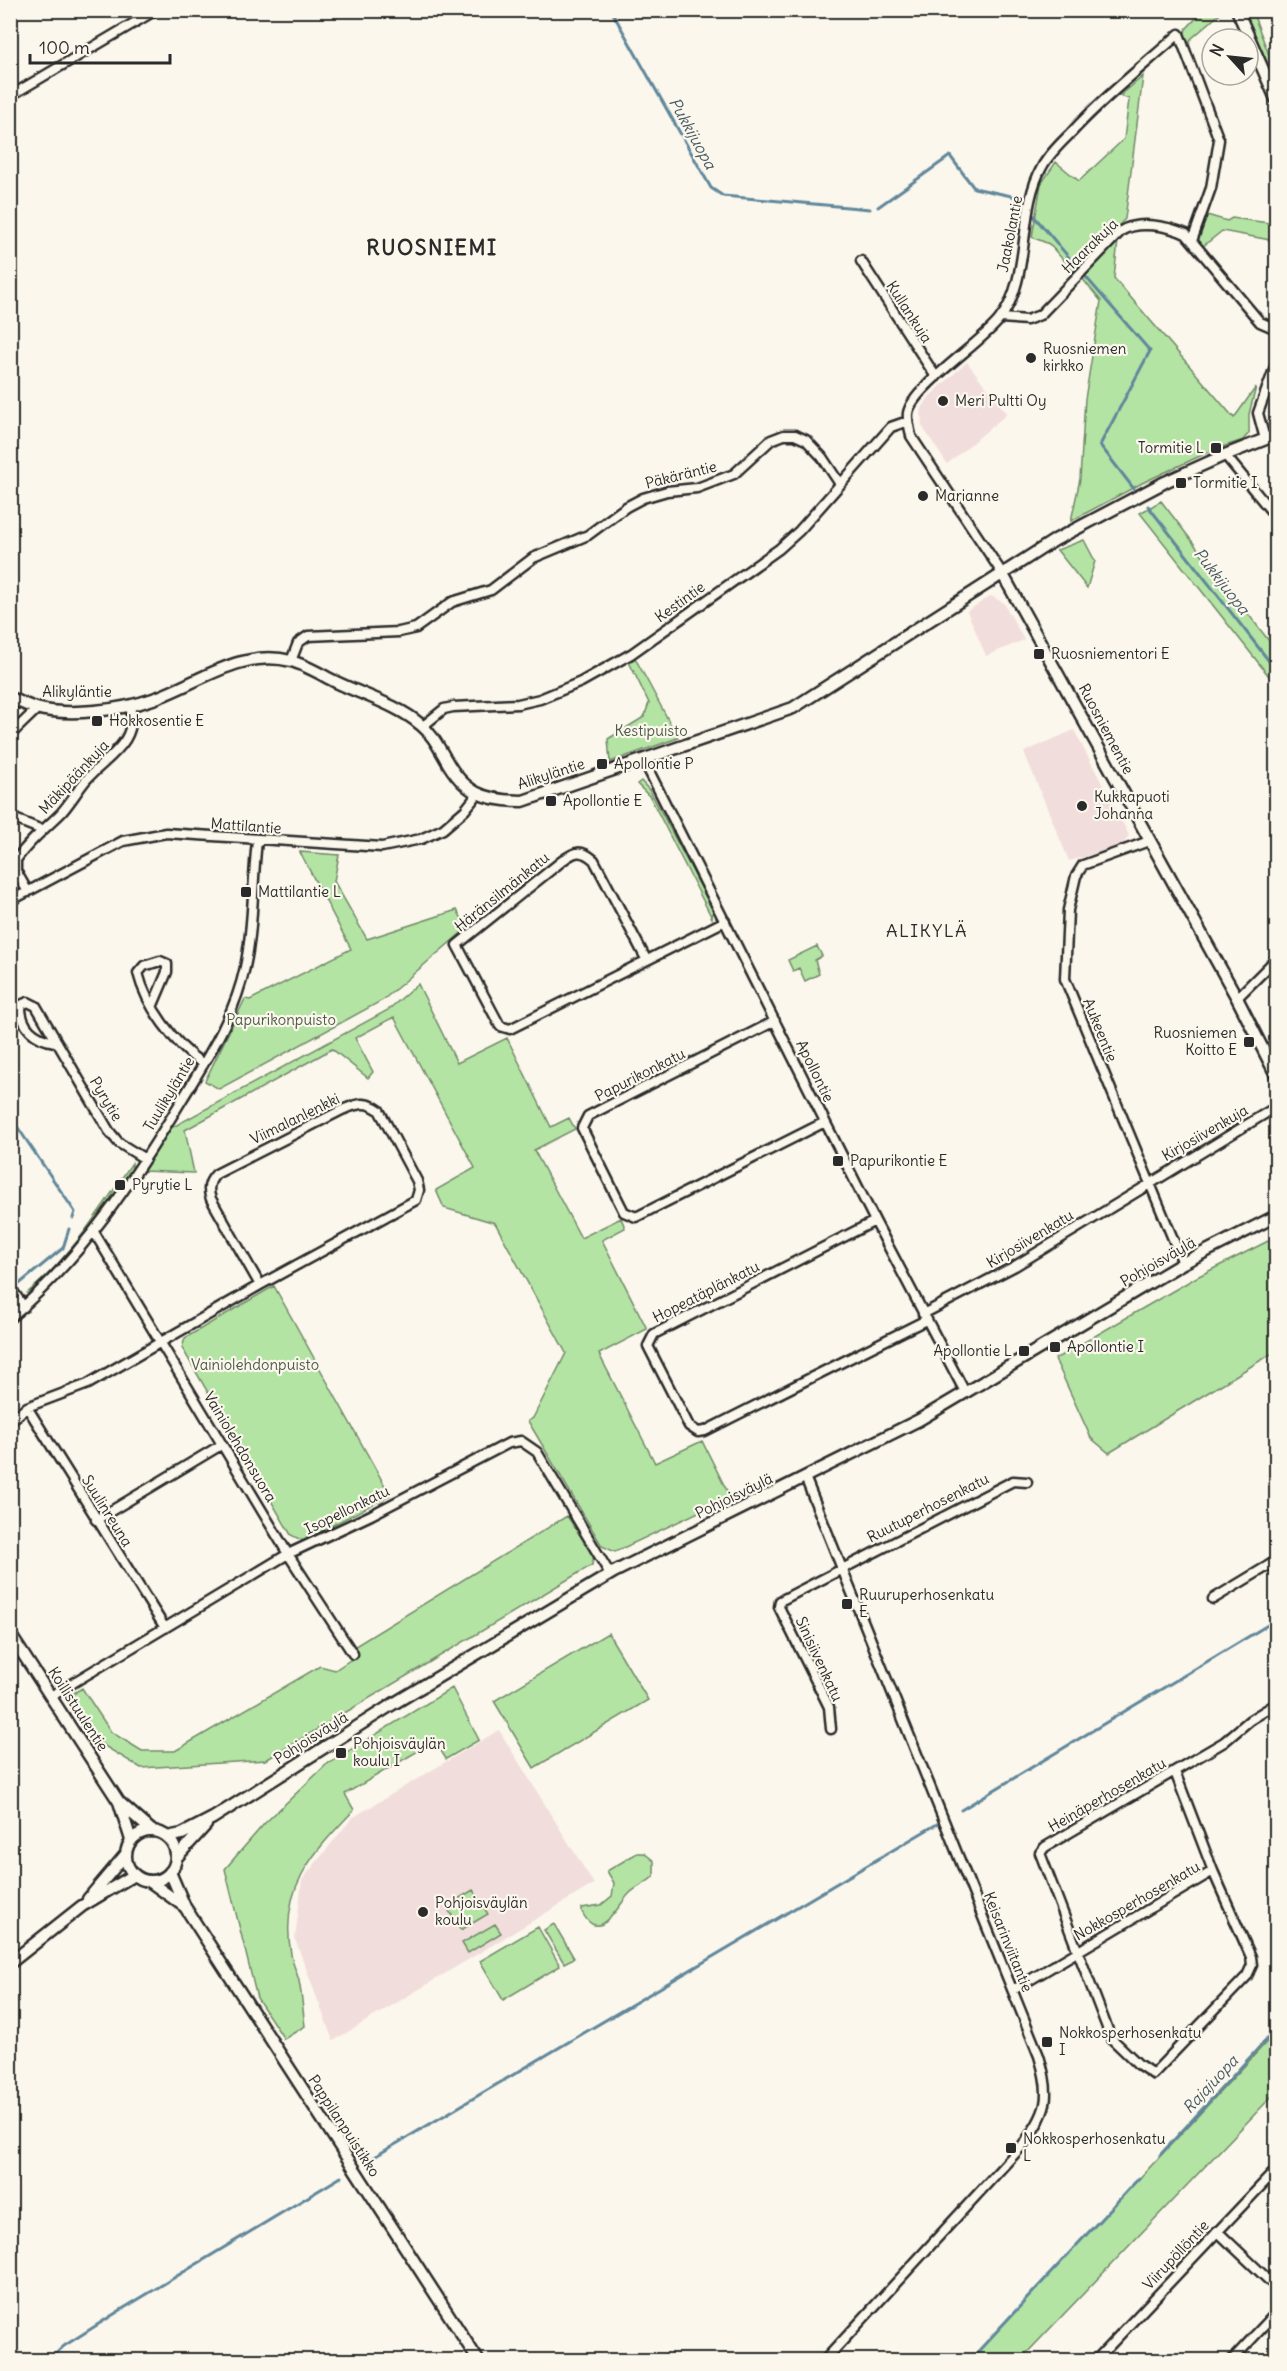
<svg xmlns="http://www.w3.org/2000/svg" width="1287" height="2371" font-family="Delius,sans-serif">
  <rect width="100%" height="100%" fill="#fbf7ec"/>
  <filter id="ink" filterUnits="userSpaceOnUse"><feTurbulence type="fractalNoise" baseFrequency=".0167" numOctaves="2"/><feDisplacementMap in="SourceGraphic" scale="12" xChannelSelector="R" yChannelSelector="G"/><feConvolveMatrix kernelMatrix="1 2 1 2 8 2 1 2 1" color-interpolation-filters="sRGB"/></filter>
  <g filter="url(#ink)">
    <!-- built -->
    <path fill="#f1dedc" d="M967,362L1007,414L947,464L922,426L921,410L929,397Z
      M991,596L1004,603L1024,640L986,656L967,611Z
      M1074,730L1129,835L1123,845L1069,861L1024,752Z
      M499,1730L594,1884L333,2041L295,1939L302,1880L352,1818Z"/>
    <!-- green -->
    <path fill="#b4e4a4" stroke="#708868" stroke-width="1.5" d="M1203,11H1223L1191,39L1188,45L1184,35L1186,29Z
      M1244,11H1252L1276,73V84Z
      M1143,76L1125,219L1074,272L1049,244L1032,237L1041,184L1056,162L1079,181L1124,139L1129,99L1120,96Z
      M1207,215L1227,221L1232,218L1276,224V241L1222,231L1202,247L1197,241Z
      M1118,241L1114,278L1234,418L1256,387L1249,414V433L1243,440L1213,450L1144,482L1071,521L1080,479L1085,399L1101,301L1081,277Z
      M1161,501L1276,650V685L1140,513Z
      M1084,540L1095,561L1087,588L1057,550Z
      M635,658L678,738L610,762L608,739L644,717L649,703L629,662Z
      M641,781L650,791L713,910L712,918L650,797L637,784Z
      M300,852L339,855L334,881L367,939L457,910L467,928L383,1000L219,1089L205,1081L245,999L250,1000L351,949Z
      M817,946L822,956L815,960L819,974L805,981L799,968L793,971L788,960Z
      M418,984L457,1063L507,1038L551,1127L569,1118L575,1129L534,1150L581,1238L621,1218L625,1228L602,1240L647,1329L599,1354L655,1463L702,1441L730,1497L615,1552L602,1546L528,1421L533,1418L566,1353L495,1223L444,1208L436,1190L475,1168L394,1017L355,1038L373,1072L368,1078L332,1049L185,1130L194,1173L143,1171L171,1128L388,1010Z
      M132,1163V1170L77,1249L32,1294L27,1293C71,1257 100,1210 132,1163Z
      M1276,1237V1351L1109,1453L1091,1438L1055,1359L1197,1277Z
      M274,1286L390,1495L303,1541L291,1535L182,1348L185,1338Z
      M567,1516L594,1555L592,1565L266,1760L141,1768L101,1744L70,1701L71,1695L82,1688L111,1732L142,1751H175L320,1666L335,1670L356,1656L352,1648Z
      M608,1633L648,1700L534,1768L494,1701Z
      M452,1688L479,1740L446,1759L435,1741L345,1794L354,1810C312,1854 279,1888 291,1954C292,1963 297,1972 299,1981C302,1996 303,2011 305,2026L284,2039L257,1998L225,1869L264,1824L327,1764Z
      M637,1853H644L654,1861V1876C647,1883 638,1886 630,1893C619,1903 600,1947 582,1912V1908L601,1905L612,1896L614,1883L607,1871Z
      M473,1890L488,1914L461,1930L446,1906Z
      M495,1924L501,1933L468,1953L462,1943Z
      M554,1924L574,1958L564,1963L544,1930Z
      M538,1927L560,1966L503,2000L480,1961Z
      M1276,2032V2092L1020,2360H970Z"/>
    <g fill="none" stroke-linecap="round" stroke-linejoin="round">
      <!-- stream -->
      <path stroke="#61879b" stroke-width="3" d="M611,10L711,188L723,196L870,209
        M878,207L950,156L974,188L1021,198
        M1033,215L1077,267
        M1085,276L1150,351L1100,445L1134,489
        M1276,403L1273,412L1276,423
        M1148,506L1276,670
        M10,1116L75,1212L73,1218
        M18,1285L63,1248L69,1229
        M961,1810L1276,1620
        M1160,2155L1276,2029
        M369,2160L937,1824
        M49,2360L64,2346L119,2311L341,2177
        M970,2360L1139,2178"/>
      <!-- minor casing -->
      <g stroke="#2b2b2b" stroke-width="13">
        <path id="minor" d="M10,96L156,10
          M861,261L936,377
          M1001,318L1027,320L1040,315L1121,231C1138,220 1168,226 1186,234L1260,322L1276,329
          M1265,439L1258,413L1276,364
          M1225,455L1276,517
          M1002,573L911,436C910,429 907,421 908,413C912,388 981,343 999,320C1032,279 1017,211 1042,167C1049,154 1061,143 1071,133C1104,97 1142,67 1179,34L1219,140L1211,188L1192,241
          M291,661L298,643L308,636L399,632L416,628L452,602L491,590L533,558L588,535L626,507L643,498L667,491L697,488L734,474L771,440L784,435H795L806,440L822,457L840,484
          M423,726L444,709L453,707L518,704L540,699L581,682L631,654L779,549L799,531L891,427L908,421
          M10,735L37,709
          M644,761L875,1221L965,1392
          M10,817L42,830
          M1149,841L1083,865L1076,876L1068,910L1065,979L1183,1263
          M28,892L16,871V860C28,842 45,829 61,813C70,803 77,791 86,780C106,757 139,743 130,706
          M10,901L123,841L166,833L382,847L421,839L443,829L465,810L477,795
          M646,959L594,860C581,849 575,851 562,861L457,945L500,1026L510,1029L725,921
          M1237,998L1276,959
          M153,1005L167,972V964L160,961L144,966L138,973C146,1006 175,1045 203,1064
          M775,1021L588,1116L582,1128L624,1212L636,1217L825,1122
          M55,1042C35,1039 20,1027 21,1005L28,1002L36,1006L109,1131L119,1143L145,1159
          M875,1221L654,1334L648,1346L689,1426L698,1432L705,1431L926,1320
          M94,1232L288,1554L353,1654
          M10,1287L24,1307
          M923,1314L1015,1266L1276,1107
          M10,1318C82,1258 135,1178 183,1098C208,1057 235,1015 245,967C254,926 252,883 257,841
          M27,1407L165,1628
          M10,1422L27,1407L88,1384L260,1285L416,1200L419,1190L417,1181L379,1110C365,1100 357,1104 342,1110L216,1174C209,1181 207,1189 211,1199L260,1285
          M805,1477L1039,2056C1052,2097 1048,2113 1021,2147L825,2360
          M96,1520L221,1445
          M1213,1599L1276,1561
          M51,1696L288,1554L371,1515L509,1443L521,1441L537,1452L610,1574
          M831,1729L829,1707L779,1607L780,1601L1013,1481L1027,1482
          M1213,1871L1251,1957L1252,1965L1247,1976L1153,2074L1138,2064L1111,2038L1040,1853L1045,1847L1224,1742L1250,1720L1276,1704
          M1013,1990L1213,1871L1175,1772
          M1217,2231L1276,2287
          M1096,2360L1276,2170
          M1232,2360L1276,2313"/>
      </g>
      <!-- tertiary casing -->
      <g stroke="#2b2b2b" stroke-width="15">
        <path id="tertiary" d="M1237,10L1276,99
          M1002,573L1237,998L1276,1075
          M10,698C19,701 27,706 36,708C68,717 122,710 153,699C197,684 241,648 291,661C306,665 322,675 336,682C363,695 398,705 421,725C432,734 438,746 445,758C464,793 484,801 523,801L793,708L1055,540L1165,482L1225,455L1276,435
          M10,1634L119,1802L131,1840
          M119,1802L152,1831
          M170,1872L185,1907L478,2360
          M149,1881L185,1907"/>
      </g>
      <!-- secondary casing -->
      <g stroke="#2b2b2b" stroke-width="15">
        <path id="secondary" d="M126 1856a25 25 0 1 1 50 0a25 25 0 1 1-50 0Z
          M167,1837L182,1834L213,1818L393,1704L614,1572L919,1420L1183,1263L1276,1216
          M176,1858L206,1825
          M88,1899L126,1854
          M10,1963L82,1906L134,1875"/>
      </g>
      <!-- minor -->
      <use href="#minor" stroke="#fbf7ec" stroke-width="8"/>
      <!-- tertiary -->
      <use href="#tertiary" stroke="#fbf7ec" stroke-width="10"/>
      <!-- secondary -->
      <use href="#secondary" stroke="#fbf7ec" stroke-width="10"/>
    </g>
  </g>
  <!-- markers -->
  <g fill="#2b2b2b" stroke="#fbf7ec" stroke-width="2">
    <circle cx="1031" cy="358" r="6"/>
    <circle cx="943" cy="401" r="6"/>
    <rect x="1210" y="442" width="12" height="12" rx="3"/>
    <rect x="1175" y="477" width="12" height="12" rx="3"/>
    <circle cx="923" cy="496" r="6"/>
    <rect x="1033" y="648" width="12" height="12" rx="3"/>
    <rect x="91" y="715" width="12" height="12" rx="3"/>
    <rect x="596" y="758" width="12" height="12" rx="3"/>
    <rect x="545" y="795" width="12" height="12" rx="3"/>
    <circle cx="1082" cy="806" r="6"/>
    <rect x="240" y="886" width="12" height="12" rx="3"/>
    <rect x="1243" y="1036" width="12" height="12" rx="3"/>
    <rect x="832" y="1155" width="12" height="12" rx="3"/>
    <rect x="114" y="1179" width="12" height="12" rx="3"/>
    <rect x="1049" y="1341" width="12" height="12" rx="3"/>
    <rect x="1018" y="1345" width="12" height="12" rx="3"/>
    <rect x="841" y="1598" width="12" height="12" rx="3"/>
    <rect x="335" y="1747" width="12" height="12" rx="3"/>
    <circle cx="423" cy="1912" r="6"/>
    <rect x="1041" y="2036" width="12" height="12" rx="3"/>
    <rect x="1005" y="2142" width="12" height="12" rx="3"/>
  </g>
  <g text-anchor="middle" stroke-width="4.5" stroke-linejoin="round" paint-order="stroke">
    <!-- street labels -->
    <g font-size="15" fill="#2b2b2b" stroke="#fbf7ec">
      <text transform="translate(1010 234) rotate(-79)" y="5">Jaakolantie</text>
      <text transform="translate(1090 246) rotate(-44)" y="5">Haarakuja</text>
      <text transform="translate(909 312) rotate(57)" y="5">Kullankuja</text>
      <text transform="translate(681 475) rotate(-14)" y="5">Päkäräntie</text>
      <text transform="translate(680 602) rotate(-36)" y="5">Kestintie</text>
      <text x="77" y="697">Alikyläntie</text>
      <text transform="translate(1106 729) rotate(62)" y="5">Ruosniementie</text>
      <text transform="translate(551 774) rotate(-18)" y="5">Alikyläntie</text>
      <text transform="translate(74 777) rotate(-47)" y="5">Mäkipäänkuja</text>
      <text transform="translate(246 826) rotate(4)" y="5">Mattilantie</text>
      <text transform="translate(502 892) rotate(-39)" y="5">Häränsilmänkatu</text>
      <text transform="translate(1100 1030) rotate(68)" y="5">Aukeentie</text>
      <text transform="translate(815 1071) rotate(64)" y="5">Apollontie</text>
      <text transform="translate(640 1075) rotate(-27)" y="5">Papurikonkatu</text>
      <text transform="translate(169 1094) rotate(-59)" y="5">Tuulikyläntie</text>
      <text transform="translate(106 1099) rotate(59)" y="5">Pyrytie</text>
      <text transform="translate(295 1119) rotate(-26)" y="5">Viimalanlenkki</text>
      <text transform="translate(1205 1133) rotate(-30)" y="5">Kirjosiivenkuja</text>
      <text transform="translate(1030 1239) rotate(-31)" y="5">Kirjosiivenkatu</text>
      <text transform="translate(1158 1262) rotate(-30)" y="5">Pohjoisväylä</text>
      <text transform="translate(706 1292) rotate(-27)" y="5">Hopeatäplänkatu</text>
      <text transform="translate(240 1447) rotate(59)" y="5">Vainiolehdonsuora</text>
      <text transform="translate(734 1496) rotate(-26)" y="5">Pohjoisväylä</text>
      <text transform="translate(928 1508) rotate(-27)" y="5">Ruutuperhosenkatu</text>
      <text transform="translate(347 1510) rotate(-26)" y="5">Isopellonkatu</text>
      <text transform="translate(107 1511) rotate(58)" y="5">Suulinreuna</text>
      <text transform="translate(819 1659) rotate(65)" y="5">Sinisiivenkatu</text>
      <text transform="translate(78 1709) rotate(57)" y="5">Koillistuulentie</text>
      <text transform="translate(311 1738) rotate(-32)" y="5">Pohjoisväylä</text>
      <text transform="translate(1107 1795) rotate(-30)" y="5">Heinäperhosenkatu</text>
      <text transform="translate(1137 1901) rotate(-30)" y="5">Nokkosperhosenkatu</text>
      <text transform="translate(1008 1942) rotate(68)" y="5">Keisarinviitantie</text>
      <text transform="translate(344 2126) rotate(57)" y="5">Pappilanpuistikko</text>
      <text transform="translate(1176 2255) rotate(-47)" y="5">Viirupöllöntie</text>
    </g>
    <!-- poi labels -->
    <g font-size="15" fill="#2b2b2b" stroke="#fbf7ec" text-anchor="start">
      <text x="1043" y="354">Ruosniemen<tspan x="1043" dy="17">kirkko</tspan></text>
      <text x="955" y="406">Meri Pultti Oy</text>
      <text x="1204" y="453" text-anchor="end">Tormitie L</text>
      <text x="1193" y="488">Tormitie I</text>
      <text x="935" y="501">Marianne</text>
      <text x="1051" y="659">Ruosniementori E</text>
      <text x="109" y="726">Hokkosentie E</text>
      <text x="614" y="769">Apollontie P</text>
      <text x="1094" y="802">Kukkapuoti<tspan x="1094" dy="17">Johanna</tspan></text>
      <text x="563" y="806">Apollontie E</text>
      <text x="258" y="897">Mattilantie L</text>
      <text x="1237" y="1038" text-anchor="end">Ruosniemen<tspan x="1237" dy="17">Koitto E</tspan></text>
      <text x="850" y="1166">Papurikontie E</text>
      <text x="132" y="1190">Pyrytie L</text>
      <text x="1067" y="1352">Apollontie I</text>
      <text x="1012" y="1356" text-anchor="end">Apollontie L</text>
      <text x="859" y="1600">Ruuruperhosenkatu<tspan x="859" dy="17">E</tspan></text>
      <text x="353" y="1749">Pohjoisväylän<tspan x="353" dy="17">koulu I</tspan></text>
      <text x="435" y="1908">Pohjoisväylän<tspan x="435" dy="17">koulu</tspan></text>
      <text x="1059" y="2038">Nokkosperhosenkatu<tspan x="1059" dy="17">I</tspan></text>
      <text x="1023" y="2144">Nokkosperhosenkatu<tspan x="1023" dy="17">L</tspan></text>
    </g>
    <!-- park labels -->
    <g font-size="15" fill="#4d5949" stroke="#fbf7ec">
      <text x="651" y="736">Kestipuisto</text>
      <text x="281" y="1025">Papurikonpuisto</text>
      <text x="255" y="1370">Vainiolehdonpuisto</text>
    </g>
    <!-- water labels -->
    <g font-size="16" font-style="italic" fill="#465963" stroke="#fbf7ec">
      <text transform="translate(693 133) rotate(61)" y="6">Pukkijuopa</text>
      <text transform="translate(1222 581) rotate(52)" y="6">Pukkijuopa</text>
      <text transform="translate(1210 2084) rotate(-47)" y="6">Rajajuopa</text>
    </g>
    <!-- quarter labels -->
    <g font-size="18" letter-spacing="1.5" fill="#2b2b2b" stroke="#fbf7ec">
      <text x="927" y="937">ALIKYLÄ</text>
    </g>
    <!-- district labels -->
    <g font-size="21" font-weight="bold" letter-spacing="1.5" fill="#2b2b2b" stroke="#fbf7ec">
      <text x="432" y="255">RUOSNIEMI</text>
    </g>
  </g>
  <!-- margin -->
  <rect width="1287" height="2371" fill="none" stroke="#fbf7ec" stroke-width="36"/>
  <rect x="18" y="18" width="1251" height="2335" fill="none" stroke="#2b2b2b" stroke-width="2" filter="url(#ink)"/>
  <!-- north arrow -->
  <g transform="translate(1230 57) rotate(297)"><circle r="28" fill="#fbf7ec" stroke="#a8a59f" stroke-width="1.5"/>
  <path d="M0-4.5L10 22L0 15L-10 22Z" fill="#2b2b2b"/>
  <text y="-9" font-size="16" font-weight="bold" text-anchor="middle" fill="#2b2b2b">N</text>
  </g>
  <!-- scale -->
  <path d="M30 54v9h140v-9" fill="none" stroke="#2b2b2b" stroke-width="3"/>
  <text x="39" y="54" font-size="18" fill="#2b2b2b" stroke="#fbf7ec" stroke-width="4.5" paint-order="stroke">100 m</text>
</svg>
